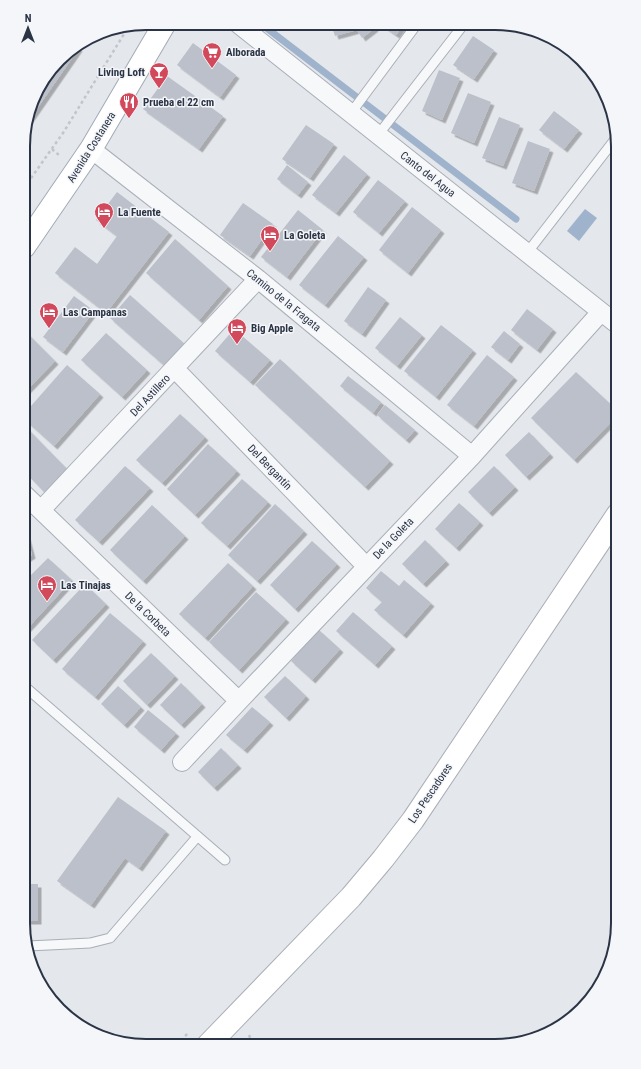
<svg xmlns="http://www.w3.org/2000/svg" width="641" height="1069" font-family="'Roboto Condensed',sans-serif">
  <defs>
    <filter id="shadow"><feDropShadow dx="3.5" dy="3.5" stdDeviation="0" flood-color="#0004"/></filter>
  </defs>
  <rect width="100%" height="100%" fill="#e4e7ec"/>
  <!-- water -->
  <path fill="#9fb4cc" d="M585,209L597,218L579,241L567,231Z"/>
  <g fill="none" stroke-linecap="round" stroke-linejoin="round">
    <!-- stream -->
    <path stroke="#9fb4cc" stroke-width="7" d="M260,23L516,219"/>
  </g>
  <!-- building -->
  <path fill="#bbc0ca" filter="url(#shadow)" d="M331,24H373L375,28L362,38L357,30L335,36Z
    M380,24H404L396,35Z
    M473,36L494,50L474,79L453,65Z
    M193,43L236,75L220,97L177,65Z
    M77,46L79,48L25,126L36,92L65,54Z
    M574,54L580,62L572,57Z
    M439,70L460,78L442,120L422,111Z
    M167,76L223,116L199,149L143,109Z
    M468,93L491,102L474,143L451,133Z
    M554,111L579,130L564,149L539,130Z
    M499,117L520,125L503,166L482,158Z
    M306,125L334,144L310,178L282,159Z
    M528,141L550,149L534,191L512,183Z
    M344,155L367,174L336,213L312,195Z
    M287,165L308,182L298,195L277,179Z
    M378,180L405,201L379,233L353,212Z
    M117,192L169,232L106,313L55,273L75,247L97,264L117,236L96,220Z
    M243,203L273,224L250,256L220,235Z
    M412,207L441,230L408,273L379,250Z
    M298,210L323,230L287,277L261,257Z
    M338,236L364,257L325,305L299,285Z
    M175,239L228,286L199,320L146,273Z
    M368,287L386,300L362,334L344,321Z
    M130,295L187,346L167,368L110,318Z
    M74,296L94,311L63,352L43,337Z
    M527,309L553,329L537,350L511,330Z
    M400,317L422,335L397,366L375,348Z
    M441,325L473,350L436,397L404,371Z
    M234,329L270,360L250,382L215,351Z
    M24,330L55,361L26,391L24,388Z
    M504,331L520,344L508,360L491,347Z
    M106,333L147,370L122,397L81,360Z
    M487,355L514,377L474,426L447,405Z
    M280,359L390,461L365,487L255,385Z
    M67,365L100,394L54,446L24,419V414Z
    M576,372L618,411V415L574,460L531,418Z
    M348,376L381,402L373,413L340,386Z
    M385,405L415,430L406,440L377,415Z
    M180,414L205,437L162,483L136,460Z
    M24,425L67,469L44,492L24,471Z
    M529,432L550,454L526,477L505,455Z
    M208,444L237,471L195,515L167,489Z
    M125,466L150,488L99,542L75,520Z
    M494,466L515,487L489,513L468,492Z
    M242,479L268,502L227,546L201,523Z
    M459,503L480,522L456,548L435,529Z
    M275,504L304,531L257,581L228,555Z
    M152,505L185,536L143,581L110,550Z
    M26,532L32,555L23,561L24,533Z
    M425,540L446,561L423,584L402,564Z
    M312,541L337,564L295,609L270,585Z
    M48,558L72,580L24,632L23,583Z
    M228,563L253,586L205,638L179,614Z
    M381,571L399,586L404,580L431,603L403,635L374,610L382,602L366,588Z
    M85,584L106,604L53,660L32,640Z
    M256,592L286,619L239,670L209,642Z
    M353,612L392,646L375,665L336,631Z
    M110,613L143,641L95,697L62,669Z
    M319,630L340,649L312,680L291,661Z
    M151,653L175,676L147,705L123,681Z
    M285,676L306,696L286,718L264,697Z
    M181,683L202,704L181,725L160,705Z
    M118,686L141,707L124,725L101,704Z
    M252,707L270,722L244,750L226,735Z
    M148,710L176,733L161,750L134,727Z
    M221,748L238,765L214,788L198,772Z
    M118,797L166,831L139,868L125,858L91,905L57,881Z
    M23,884H38V921H23Z"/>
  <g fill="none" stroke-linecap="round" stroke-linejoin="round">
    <!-- lane casing -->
    <g stroke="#a9aeb7" stroke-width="11">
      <path id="lane" d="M351,113L417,24
        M378,135L464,24
        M527,253L616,138
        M23,685L225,860
        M28,946L90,943L110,938L197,837"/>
    </g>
    <!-- street casing -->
    <g stroke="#a9aeb7" stroke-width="20">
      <path id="street" d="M237,23L618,325
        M91,149L258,279L472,456
        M175,369L366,566
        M24,494L239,701
        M41,510L258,279
        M182,762L239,701L472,456L601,312"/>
    </g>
    <!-- secondary casing -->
    <g stroke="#a9aeb7" stroke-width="24">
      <path id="secondary" d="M208,1045L351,897L383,859L413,820L618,514"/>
    </g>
    <!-- primary casing -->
    <g stroke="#a3abb8" stroke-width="24">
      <path id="primary" d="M24,247L91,149L165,23"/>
    </g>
    <!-- path -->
    <path stroke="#c2c5cb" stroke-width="2.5" stroke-dasharray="3 3" stroke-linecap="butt" d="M52,149L60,156
      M24,188L63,133L129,26
      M249,1035L253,1045
      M177,1045L188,1033"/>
    <!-- lane -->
    <use href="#lane" stroke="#f7f8fa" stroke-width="9"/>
    <!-- street -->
    <use href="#street" stroke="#f7f8fa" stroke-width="18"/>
    <!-- secondary -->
    <use href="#secondary" stroke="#fff" stroke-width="22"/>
    <!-- primary -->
    <use href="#primary" stroke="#fff" stroke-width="22"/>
  </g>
  <!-- icons -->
  <defs>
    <g id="supermarket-pin" transform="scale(1)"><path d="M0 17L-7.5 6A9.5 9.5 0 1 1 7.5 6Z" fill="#d1495b" stroke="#f4f6f9"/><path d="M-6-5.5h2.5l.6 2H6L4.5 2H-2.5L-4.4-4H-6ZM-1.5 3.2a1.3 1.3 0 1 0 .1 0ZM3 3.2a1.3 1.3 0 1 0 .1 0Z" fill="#fff"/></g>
    <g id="bar-pin" transform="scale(1)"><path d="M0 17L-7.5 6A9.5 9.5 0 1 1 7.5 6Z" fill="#d1495b" stroke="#f4f6f9"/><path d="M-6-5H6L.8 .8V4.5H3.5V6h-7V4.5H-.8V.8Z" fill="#fff"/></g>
    <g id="restaurant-pin" transform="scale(1)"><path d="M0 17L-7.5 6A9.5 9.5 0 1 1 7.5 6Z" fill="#d1495b" stroke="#f4f6f9"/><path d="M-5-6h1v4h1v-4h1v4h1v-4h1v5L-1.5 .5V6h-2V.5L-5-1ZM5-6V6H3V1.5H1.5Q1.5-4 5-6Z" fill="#fff"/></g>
    <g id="hotel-pin" transform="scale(1)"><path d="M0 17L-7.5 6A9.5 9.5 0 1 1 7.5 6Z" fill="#d1495b" stroke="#f4f6f9"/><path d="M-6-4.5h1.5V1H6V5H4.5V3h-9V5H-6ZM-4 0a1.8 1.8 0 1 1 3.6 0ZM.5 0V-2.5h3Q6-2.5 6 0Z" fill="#fff"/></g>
  </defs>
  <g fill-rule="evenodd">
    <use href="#supermarket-pin" x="212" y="52"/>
    <use href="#bar-pin" x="159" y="72"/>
    <use href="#restaurant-pin" x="129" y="102"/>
    <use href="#hotel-pin" x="104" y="212"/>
    <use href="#hotel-pin" x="270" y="235"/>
    <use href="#hotel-pin" x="49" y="312"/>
    <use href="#hotel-pin" x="237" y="328"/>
    <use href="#hotel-pin" x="47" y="585"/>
  </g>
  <g text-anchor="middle" stroke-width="3" stroke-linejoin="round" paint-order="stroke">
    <!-- poi labels -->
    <g font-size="11" font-weight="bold" fill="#2b3445" stroke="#f4f6f9" text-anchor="start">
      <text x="226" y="56">Alborada</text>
      <text x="145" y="76" text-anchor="end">Living Loft</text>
      <text x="143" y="106">Prueba el 22 cm</text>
      <text x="118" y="216">La Fuente</text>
      <text x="284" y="239">La Goleta</text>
      <text x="63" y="316">Las Campanas</text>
      <text x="251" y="332">Big Apple</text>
      <text x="61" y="589">Las Tinajas</text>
    </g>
    <!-- street labels -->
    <g font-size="11" fill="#2b3445" stroke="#f4f6f9">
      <text transform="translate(91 147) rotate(-58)" y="4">Avenida Costanera</text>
      <text transform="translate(428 174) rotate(38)" y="4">Canto del Agua</text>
      <text transform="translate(284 300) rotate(39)" y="4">Camino de la Fragata</text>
      <text transform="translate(150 395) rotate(-47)" y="4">Del Astillero</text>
      <text transform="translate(270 467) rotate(46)" y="4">Del Bergantín</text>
      <text transform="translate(393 538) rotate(-46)" y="4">De la Goleta</text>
      <text transform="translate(148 614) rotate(44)" y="4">De la Corbeta</text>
      <text transform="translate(430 793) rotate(-56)" y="4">Los Pescadores</text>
    </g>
  </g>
  <!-- crop -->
  <path d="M0 0H641V1069H0ZM146 30H495A116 116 0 0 1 611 146V923A116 116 0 0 1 495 1039H146A116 116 0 0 1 30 923V146A116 116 0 0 1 146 30Z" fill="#f4f6f9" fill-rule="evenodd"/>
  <path fill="none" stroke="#2b3445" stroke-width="2" d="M146 30H495A116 116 0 0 1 611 146V923A116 116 0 0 1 495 1039H146A116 116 0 0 1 30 923V146A116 116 0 0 1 146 30Z"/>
  <!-- north arrow -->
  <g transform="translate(28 28)" stroke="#f4f6f9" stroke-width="3" paint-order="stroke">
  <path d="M0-3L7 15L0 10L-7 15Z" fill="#2b3445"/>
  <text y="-6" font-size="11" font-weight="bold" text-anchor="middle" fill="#2b3445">N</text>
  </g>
</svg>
